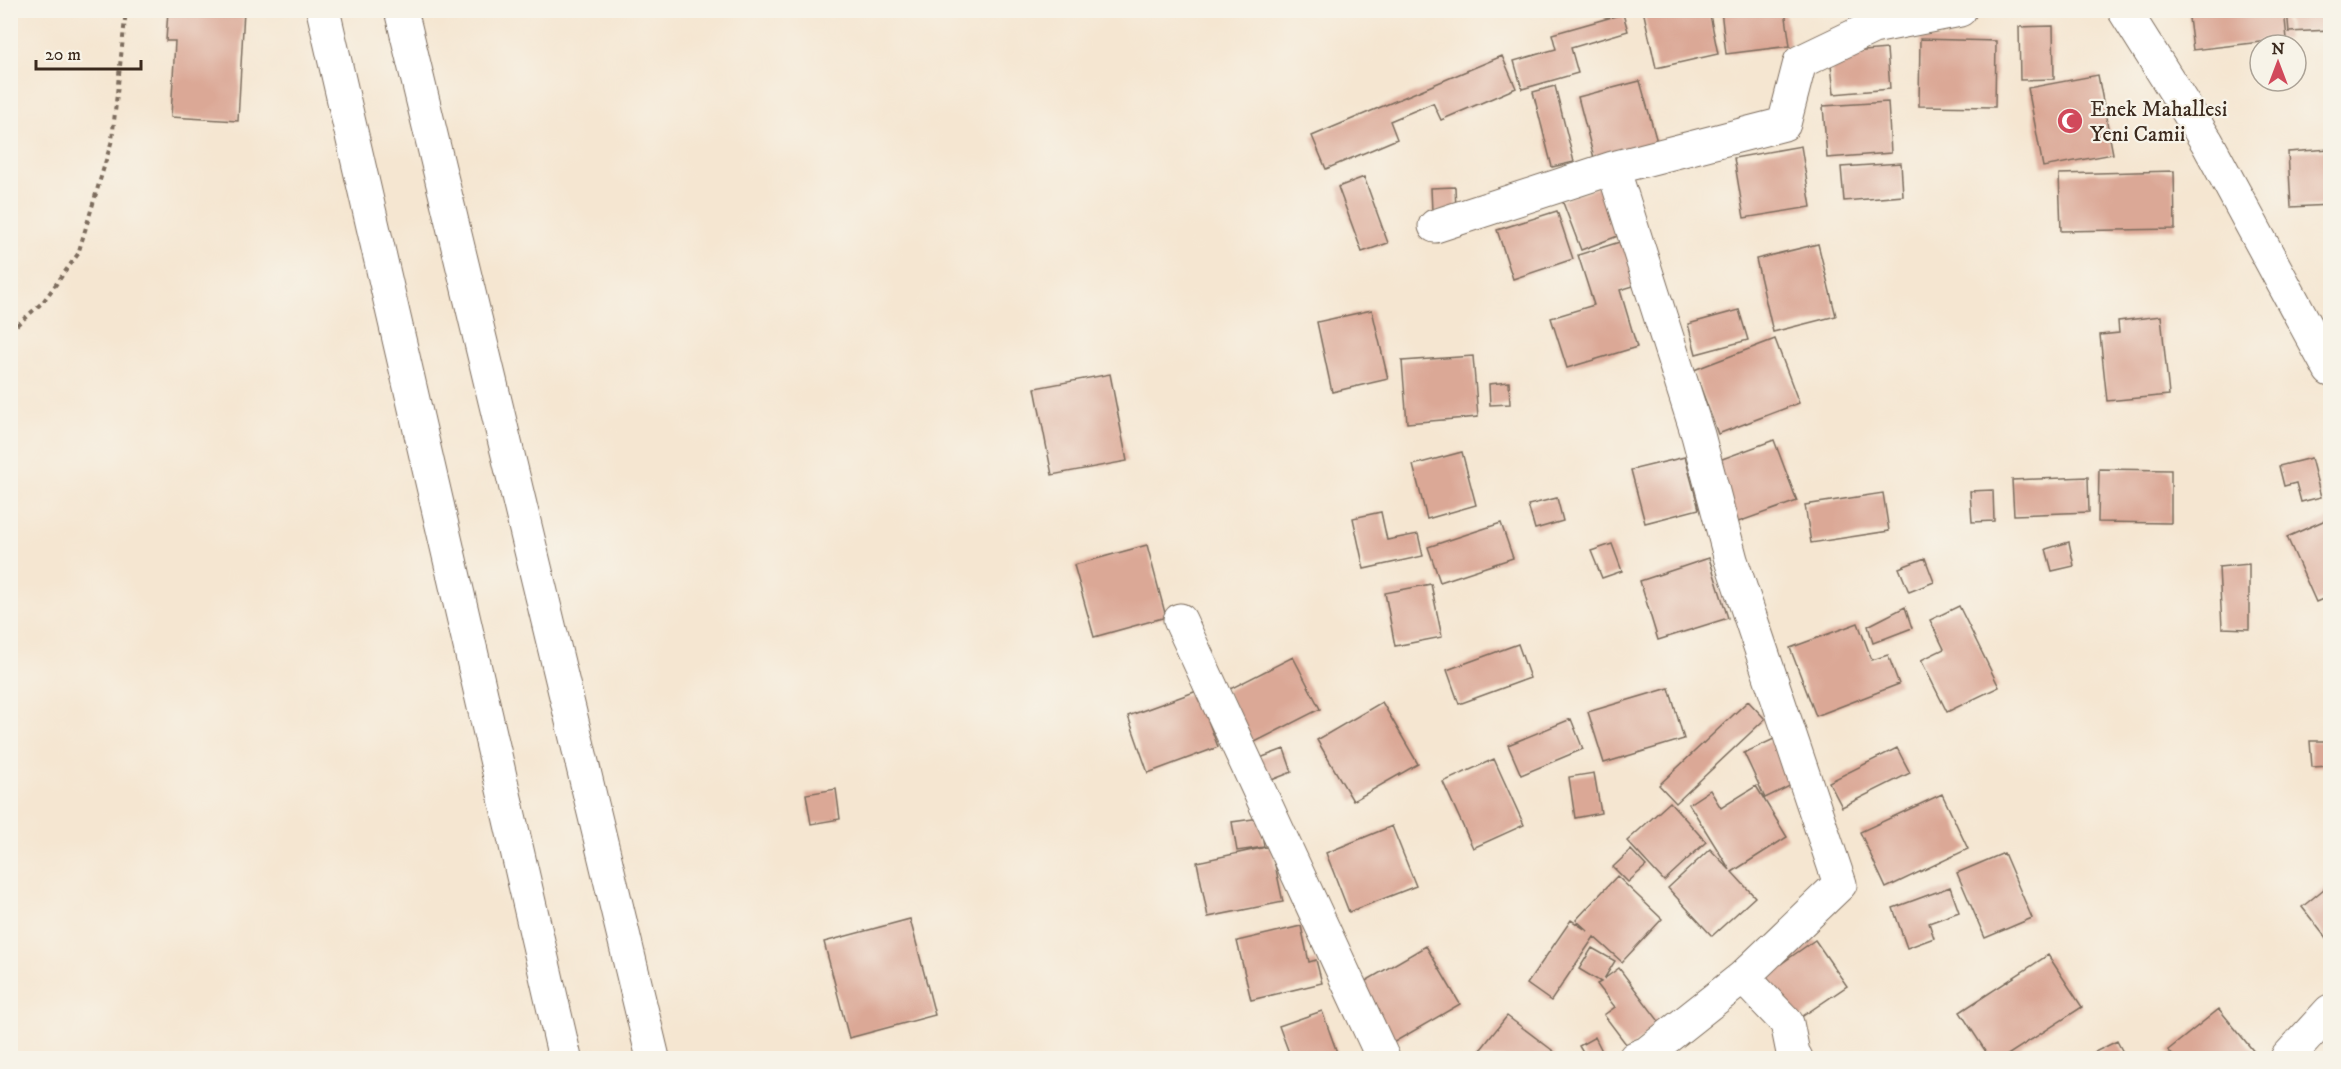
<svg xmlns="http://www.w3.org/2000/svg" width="2341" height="1069" font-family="'IM FELL DW Pica',serif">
  <rect width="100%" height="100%" fill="#f7f3e8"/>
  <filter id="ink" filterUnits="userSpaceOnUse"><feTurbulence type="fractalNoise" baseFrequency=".0167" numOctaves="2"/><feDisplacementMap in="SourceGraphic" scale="12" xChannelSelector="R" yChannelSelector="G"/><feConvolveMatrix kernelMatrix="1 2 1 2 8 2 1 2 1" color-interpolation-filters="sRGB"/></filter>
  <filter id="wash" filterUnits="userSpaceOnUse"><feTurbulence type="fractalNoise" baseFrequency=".008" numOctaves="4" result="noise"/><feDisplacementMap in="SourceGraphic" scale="24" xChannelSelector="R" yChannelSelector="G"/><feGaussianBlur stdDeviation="1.35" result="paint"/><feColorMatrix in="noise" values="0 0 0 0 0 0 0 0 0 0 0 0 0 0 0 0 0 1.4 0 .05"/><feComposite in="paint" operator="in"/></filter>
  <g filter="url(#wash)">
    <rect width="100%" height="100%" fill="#f5e6d1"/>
    <g id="blocks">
      <!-- building -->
      <path fill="#dba896" d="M168,10H244L238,121L171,117L175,41H166Z
        M1643,10H1709L1718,54L1656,68Z
        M1721,10H1785L1790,46L1726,54Z
        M2188,10H2284L2287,39L2193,50Z
        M2287,10H2330V30L2289,32Z
        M1623,14L1628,31L1571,48L1578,73L1522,89L1514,61L1556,49L1552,34Z
        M2053,26L2054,79L2020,80L2019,27Z
        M1920,39L1996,41L1995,107L1919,106Z
        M1887,49L1890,89L1834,94L1830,54Z
        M1502,56L1516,88L1441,120L1433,103L1390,121L1397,139L1326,169L1312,136Z
        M2098,75L2113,154L2043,167L2028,88Z
        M1640,81L1657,142L1594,158L1578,97Z
        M1555,86L1574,162L1552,167L1533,92Z
        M1888,102L1891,153L1827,158L1823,106Z
        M1801,146L1811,207L1744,218L1734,158Z
        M2330,149V205L2291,207L2288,152Z
        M1901,163L1903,196L1844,201L1841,167Z
        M2174,171L2175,229L2061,231L2059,174Z
        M1364,177L1388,243L1362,252L1338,187Z
        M1604,185L1623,234L1581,250L1562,200Z
        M1455,187L1456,210L1432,212L1431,188Z
        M1557,211L1573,259L1513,279L1497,230Z
        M1626,240L1640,284L1620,290L1637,347L1567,368L1551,318L1594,305L1578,255Z
        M1818,244L1836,316L1773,332L1756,259Z
        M1372,310L1388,379L1332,392L1317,322Z
        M1739,310L1748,340L1696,354L1688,324Z
        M2161,316L2169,395L2107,401L2100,335L2119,333L2118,321Z
        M1775,339L1799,403L1718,434L1694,370Z
        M1473,356L1478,417L1407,423L1402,361Z
        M1110,374L1127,461L1052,475L1035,388Z
        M1509,382L1510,404L1490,405L1489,384Z
        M1774,440L1797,501L1727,526L1714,462Z
        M1462,452L1476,505L1427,519L1413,465Z
        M1685,457L1699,509L1645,523L1631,470Z
        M2311,458L2321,497L2301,502L2296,483L2284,486L2279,466Z
        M2099,469L2171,470V523L2098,522Z
        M2088,477L2089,512L2014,515L2012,480Z
        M1993,490L1994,521L1972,522L1970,491Z
        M1883,493L1889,531L1811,543L1805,505Z
        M1557,498L1563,521L1535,529L1528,505Z
        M1381,512L1387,540L1418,534L1423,556L1364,569L1353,518Z
        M2330,518V596L2316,602L2287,537Z
        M1501,523L1513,558L1440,582L1428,547Z
        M2069,542L2074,566L2052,571L2046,549Z
        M1612,544L1622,571L1602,578L1591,551Z
        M1147,545L1166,617L1094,637L1074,565Z
        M1709,558L1728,618L1658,640L1640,581Z
        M1925,558L1934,582L1909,592L1899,568Z
        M2249,564V629L2222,628L2219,567Z
        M1431,584L1442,637L1395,646L1385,593Z
        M1959,606L1999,687L1947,712L1921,660L1944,649L1930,620Z
        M1905,607L1912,628L1873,643L1868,626Z
        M1858,623L1872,660L1888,655L1899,684L1816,716L1790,648Z
        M1518,644L1530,678L1459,704L1447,670Z
        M1293,657L1320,709L1253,743L1226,691Z
        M1669,688L1684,739L1604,763L1588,712Z
        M1197,691L1218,747L1148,773L1128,716Z
        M1748,701L1765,719L1676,803L1659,785Z
        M1382,702L1418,764L1353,801L1317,740Z
        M1571,719L1583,749L1521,775L1508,745Z
        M1776,738L1796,783L1765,798L1744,753Z
        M2310,741H2330V766L2312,767Z
        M1897,748L1910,773L1842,807L1829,782Z
        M1284,749L1292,772L1269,781L1260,758Z
        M1494,759L1524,825L1473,848L1443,782Z
        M1594,773L1601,813L1575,818L1569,777Z
        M1756,786L1787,837L1732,872L1755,897L1712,936L1668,888L1710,849L1730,870L1689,804L1710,790L1721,808Z
        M836,789L840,819L811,824L806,794Z
        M1942,794L1968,849L1886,888L1860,832Z
        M1670,802L1706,842L1664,881L1627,841Z
        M1260,818L1264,847L1237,851L1232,822Z
        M1392,826L1416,886L1349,912L1326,853Z
        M1271,846L1283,902L1208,917L1197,862Z
        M1631,850L1646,866L1628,882L1613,867Z
        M2004,853L2032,918L1985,938L1957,873Z
        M1617,876L1662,919L1622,962L1594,937L1551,1001L1527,984L1571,920L1588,931L1576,920Z
        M2330,884V943L2302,907Z
        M1950,887L1959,912L1929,923L1934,938L1907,948L1893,908Z
        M910,919L935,1015L849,1038L824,942Z
        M1301,926L1309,962L1316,960L1322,983L1251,1000L1237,941Z
        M1815,940L1847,986L1797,1020L1765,975Z
        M1426,946L1460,1004L1391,1044L1357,986Z
        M1592,948L1615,961L1604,979L1619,968L1661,1024L1629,1048L1604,1015L1615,1007L1597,984L1601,982L1579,969Z
        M2048,955L2082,1007L2003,1058H1990L1960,1012Z
        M2219,1009L2255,1053L2249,1058H2175L2168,1050Z
        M1322,1011L1339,1058H1291L1279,1026Z
        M1507,1016L1556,1053L1551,1058H1474Z
        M1595,1037L1605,1057L1586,1058L1579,1046Z
        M2117,1041L2126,1058H2083Z"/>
    </g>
  </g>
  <g filter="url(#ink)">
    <use href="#blocks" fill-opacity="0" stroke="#7c6c5d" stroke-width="1.5"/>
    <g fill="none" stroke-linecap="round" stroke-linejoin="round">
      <!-- minor casing -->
      <g stroke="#7c6c5d" stroke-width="35">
        <path id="minor" d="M2124,10L2207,142L2330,370
          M1613,168L1698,435L1731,560L1840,884L1743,977L1647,1053L1635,1058
          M1435,226L1613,168L1784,124L1800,62L1873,27L1960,10
          M1180,620L1383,1058
          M1743,977L1787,1023L1793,1053L1796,1058
          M2287,1058L2330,1011"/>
      </g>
      <!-- major casing -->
      <g stroke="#7c6c5d" stroke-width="35">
        <path id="major" d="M323,10L565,1058
          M401,10L653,1058"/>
      </g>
      <!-- path -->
      <path stroke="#7c6c5d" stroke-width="4" stroke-dasharray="4.5 4.5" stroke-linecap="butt" d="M10,331L43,302L78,254L112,140L126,10"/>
      <!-- minor -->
      <use href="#minor" stroke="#fff" stroke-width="33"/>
      <!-- major -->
      <use href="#major" stroke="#fff" stroke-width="33"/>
    </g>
  </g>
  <!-- icons -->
  <defs>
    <g id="mosque-disc" transform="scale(1.35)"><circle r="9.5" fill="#d1495b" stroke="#f7f3e8"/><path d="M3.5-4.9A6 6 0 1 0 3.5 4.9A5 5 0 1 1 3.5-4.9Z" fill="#fff"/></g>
  </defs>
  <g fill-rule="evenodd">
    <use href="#mosque-disc" x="2070" y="121"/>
  </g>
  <g text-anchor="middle" stroke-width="4.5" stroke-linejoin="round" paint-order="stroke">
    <!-- poi labels -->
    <g font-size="22" fill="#3b2a1e" stroke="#f7f3e8" text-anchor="start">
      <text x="2090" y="116">Enek Mahallesi<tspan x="2090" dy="25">Yeni Camii</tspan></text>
    </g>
  </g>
  <!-- margin -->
  <rect width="2341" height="1069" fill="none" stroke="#f7f3e8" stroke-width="36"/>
  <!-- north arrow -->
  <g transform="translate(2278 63)"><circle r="28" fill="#f7f3e8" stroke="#aca397" stroke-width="1.5"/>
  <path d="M0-4.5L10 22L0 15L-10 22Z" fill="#d1495b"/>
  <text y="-9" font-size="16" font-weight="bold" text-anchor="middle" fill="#3b2a1e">N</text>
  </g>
  <!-- scale -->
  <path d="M36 60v9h105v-9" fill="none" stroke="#3b2a1e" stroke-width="3"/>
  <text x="45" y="60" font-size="18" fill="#3b2a1e" stroke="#f7f3e8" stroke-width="4.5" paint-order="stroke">20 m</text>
</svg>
